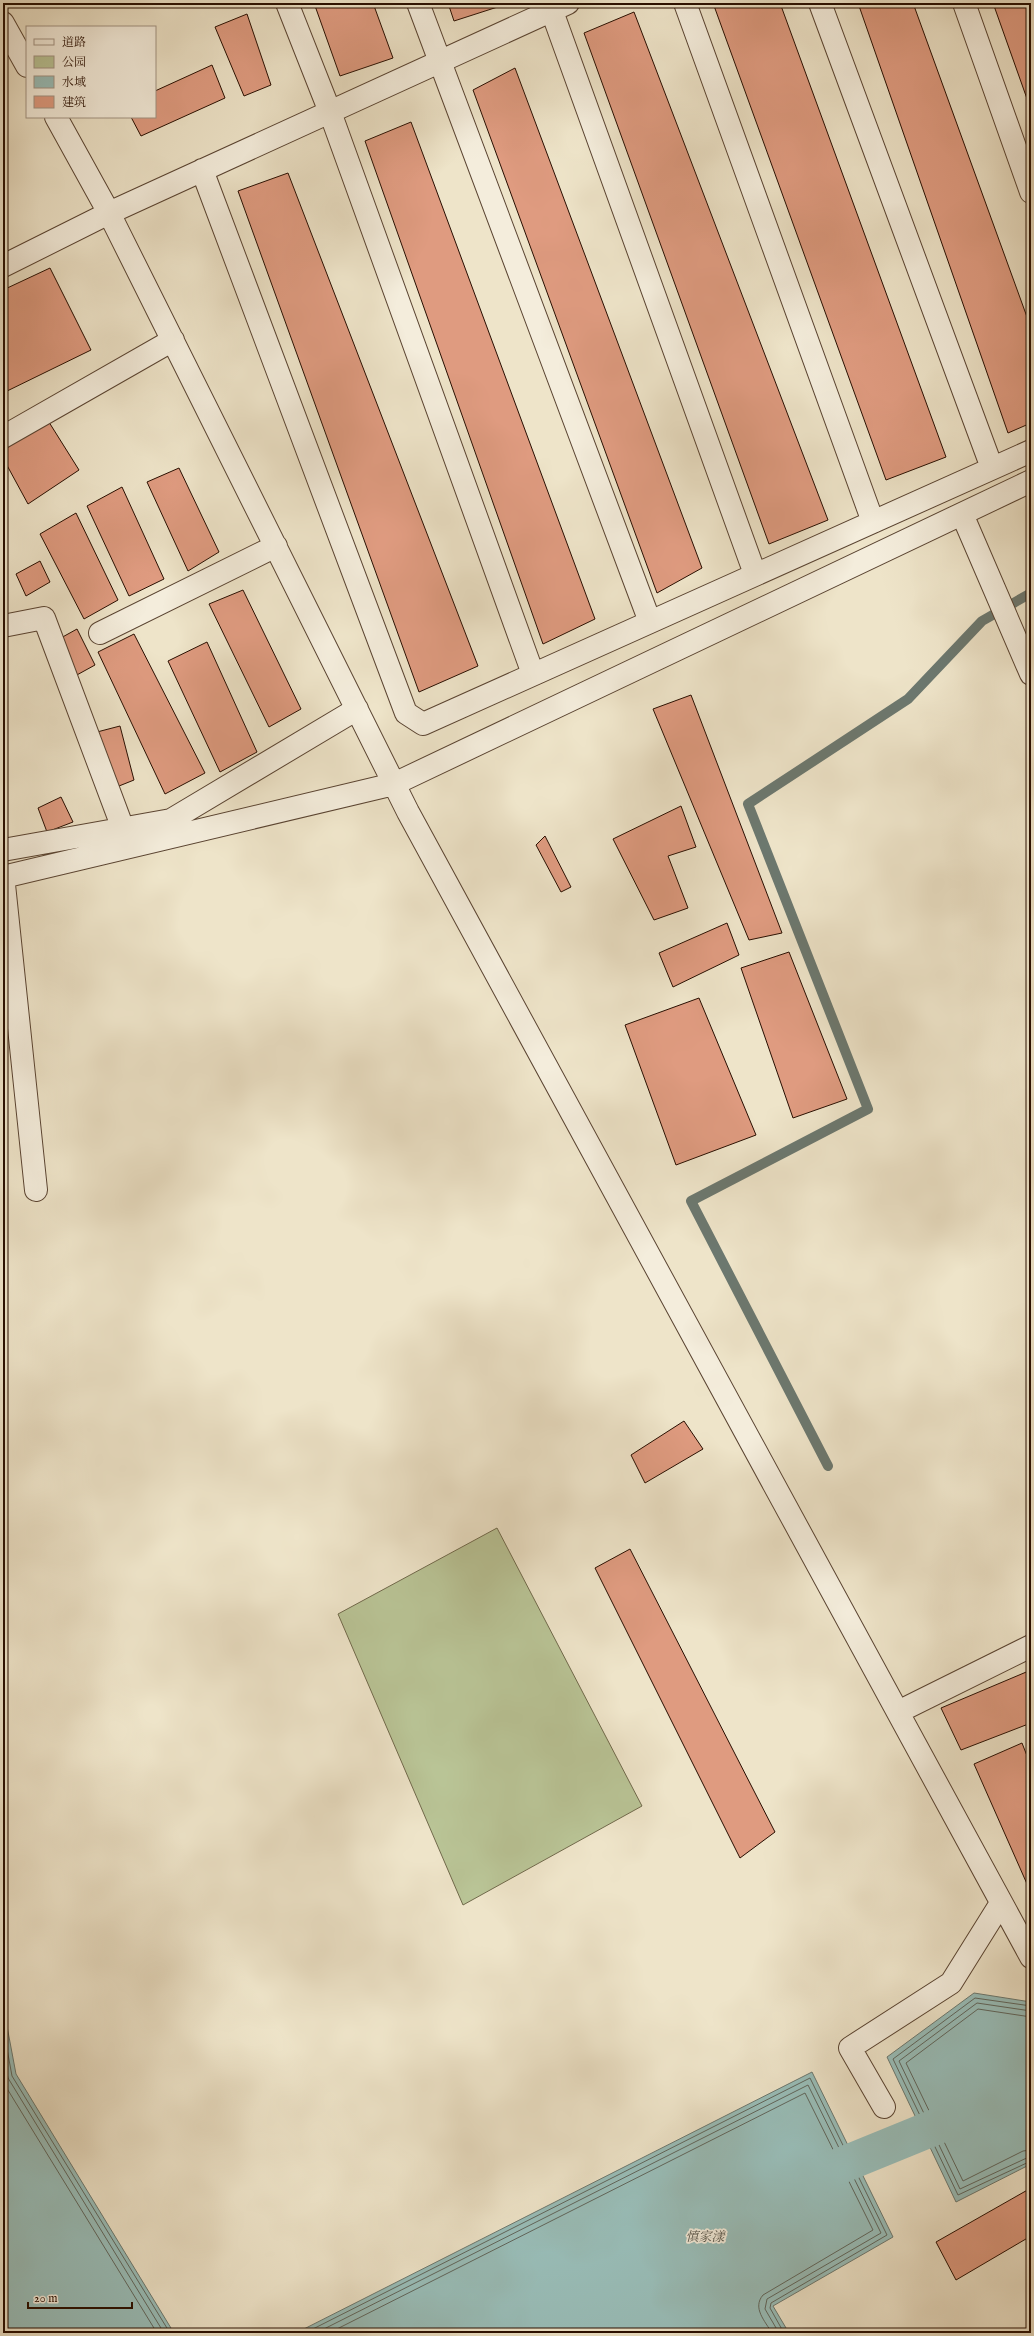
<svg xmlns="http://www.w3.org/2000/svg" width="1034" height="2336" font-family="'IM FELL English','Noto Serif SC',serif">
  <rect width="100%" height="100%" fill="#eee4c9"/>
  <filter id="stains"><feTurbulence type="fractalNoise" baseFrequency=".005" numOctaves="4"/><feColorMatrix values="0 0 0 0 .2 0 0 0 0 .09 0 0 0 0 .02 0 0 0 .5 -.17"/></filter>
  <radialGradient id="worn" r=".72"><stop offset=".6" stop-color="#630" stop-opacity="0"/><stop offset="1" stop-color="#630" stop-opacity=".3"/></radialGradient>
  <!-- green -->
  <path fill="#b9c496" stroke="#70694b" d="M497,1528L642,1806L463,1905L338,1614Z"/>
  <!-- water -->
  <path fill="#99beb9" stroke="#6c786f" d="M974,1993L1031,2002V2164L956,2202L887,2057Z
    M3,2005L16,2074L174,2333H3Z
    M812,2072L893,2237L773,2306L789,2333H296Z"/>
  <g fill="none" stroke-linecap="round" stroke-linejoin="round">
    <!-- shore -->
    <path stroke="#60665c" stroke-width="1" d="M1031,2006L975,1998L893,2059L958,2195L1031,2161
      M1031,2011L977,2003L899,2061L960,2189L1031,2156
      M1031,2017L978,2009L906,2063L963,2181L1023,2151L1031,2150
      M3,2027L12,2076L170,2333
      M3,2055L8,2078L164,2333
      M3,2082L157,2333
      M305,2333L810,2078L887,2235L771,2303L770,2308L784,2333
      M316,2333L808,2085L881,2233L767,2299L765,2309L779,2333
      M329,2333L805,2093L873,2230L763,2295C752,2308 765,2321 772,2333"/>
    <!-- stream -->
    <path stroke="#6c786f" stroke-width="10" d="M828,1466L691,1201L868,1109L748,804L908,699L982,621L1031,593"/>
    <!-- canal -->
    <path stroke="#99beb9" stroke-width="36" d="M811,2181L825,2172L1031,2088"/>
  </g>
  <!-- building -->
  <path fill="#df9b80" stroke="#280e00" d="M314,3H373L393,58L340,76Z
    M448,3H510L454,21Z
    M713,3H780L946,457L886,480Z
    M858,3H913L1031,328V423L1008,433Z
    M993,3H1031V110Z
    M634,12L828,520L769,544L584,33Z
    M247,14L271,85L244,96L215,27Z
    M212,65L225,98L141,136L131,117H155V91Z
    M515,68L702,568L657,593L473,90Z
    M411,122L595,619L543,644L365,141Z
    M288,173L478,666L419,692L238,191Z
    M50,268L91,350L3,393V290Z
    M47,419L79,470L28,504L3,458V449Z
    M179,468L219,552L188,571L147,482Z
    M122,487L164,579L129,596L87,506Z
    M76,513L118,600L84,619L40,534Z
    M40,561L50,582L26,596L16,574Z
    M243,590L301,709L269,727L209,604Z
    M77,629L95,665L75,676L59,639Z
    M134,634L205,773L165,794L98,652Z
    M207,642L257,752L220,772L168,661Z
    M691,695L782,933L749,940L653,709Z
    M120,726L134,780L114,788L97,732Z
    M61,797L73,822L47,832L38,808Z
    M681,806L696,847L668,856L688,908L654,920L613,839Z
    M545,836L571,887L561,892L536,845Z
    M727,923L739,955L673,987L659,953Z
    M789,952L847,1099L793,1118L741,968Z
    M699,998L756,1135L676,1165L625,1025Z
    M684,1421L703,1449L645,1483L631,1455Z
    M630,1549L775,1832L740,1858L595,1568Z
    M1031,1670V1723L961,1750L941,1708Z
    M1022,1743L1031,1766V1893L974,1764Z
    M1031,2188V2236L956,2280L936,2242Z"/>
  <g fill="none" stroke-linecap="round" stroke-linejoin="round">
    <!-- minor casing -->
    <g stroke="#5a4432" stroke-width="24">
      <path id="minor" d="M287,3L330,112L533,674
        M418,3L650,622
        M549,3L755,574
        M685,3L873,522
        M820,3L992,468
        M964,3L1031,192
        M3,23L27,66
        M56,117L109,213L408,812L1031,1957
        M202,170L406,713L423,724L1031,451
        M3,266L109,213L568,3
        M3,437L173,340
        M962,514L1031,674
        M3,626L44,618L128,842
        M100,633L276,546
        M3,850L171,820L357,709
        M3,875L36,1190
        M3,877L394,784L1031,481
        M898,1712L1031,1646
        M884,2107L850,2048L951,1983L1001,1903"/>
    </g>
    <!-- minor -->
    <use href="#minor" stroke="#f4eddc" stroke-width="22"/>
  </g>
  <g text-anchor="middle" stroke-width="3.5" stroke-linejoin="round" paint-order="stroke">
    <!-- water labels -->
    <g font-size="13" font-style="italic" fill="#55544a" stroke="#f4eddc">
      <text x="705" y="2241">慎家漾</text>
    </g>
  </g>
  <!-- margin -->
  <rect width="1034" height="2336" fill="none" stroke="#eee4c9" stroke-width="16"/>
  <rect x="4" y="4" width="1026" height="2328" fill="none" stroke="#280e00" stroke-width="2"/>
  <rect x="8" y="8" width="1018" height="2320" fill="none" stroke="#280e00"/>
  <!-- legend -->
  <rect x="26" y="26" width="130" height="92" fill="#f4eddc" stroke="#a29484"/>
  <rect x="34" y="39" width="20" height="6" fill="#f4eddc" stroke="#a29484"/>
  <text x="62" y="46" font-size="12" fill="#280e00">道路</text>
  <rect x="34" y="56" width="20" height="12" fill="#b9c496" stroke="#a29484"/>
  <text x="62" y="66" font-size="12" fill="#280e00">公园</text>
  <rect x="34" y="76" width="20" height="12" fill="#99beb9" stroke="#a29484"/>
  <text x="62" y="86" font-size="12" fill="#280e00">水域</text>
  <rect x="34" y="96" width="20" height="12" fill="#df9b80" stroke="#a29484"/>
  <text x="62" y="106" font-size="12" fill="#280e00">建筑</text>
  <!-- scale -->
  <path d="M28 2302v6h104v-6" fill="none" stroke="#280e00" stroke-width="2"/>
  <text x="34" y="2302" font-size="12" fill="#280e00" stroke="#f4eddc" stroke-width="3" paint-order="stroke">20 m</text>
  <rect width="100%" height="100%" filter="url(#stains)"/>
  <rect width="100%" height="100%" fill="url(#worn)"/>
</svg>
